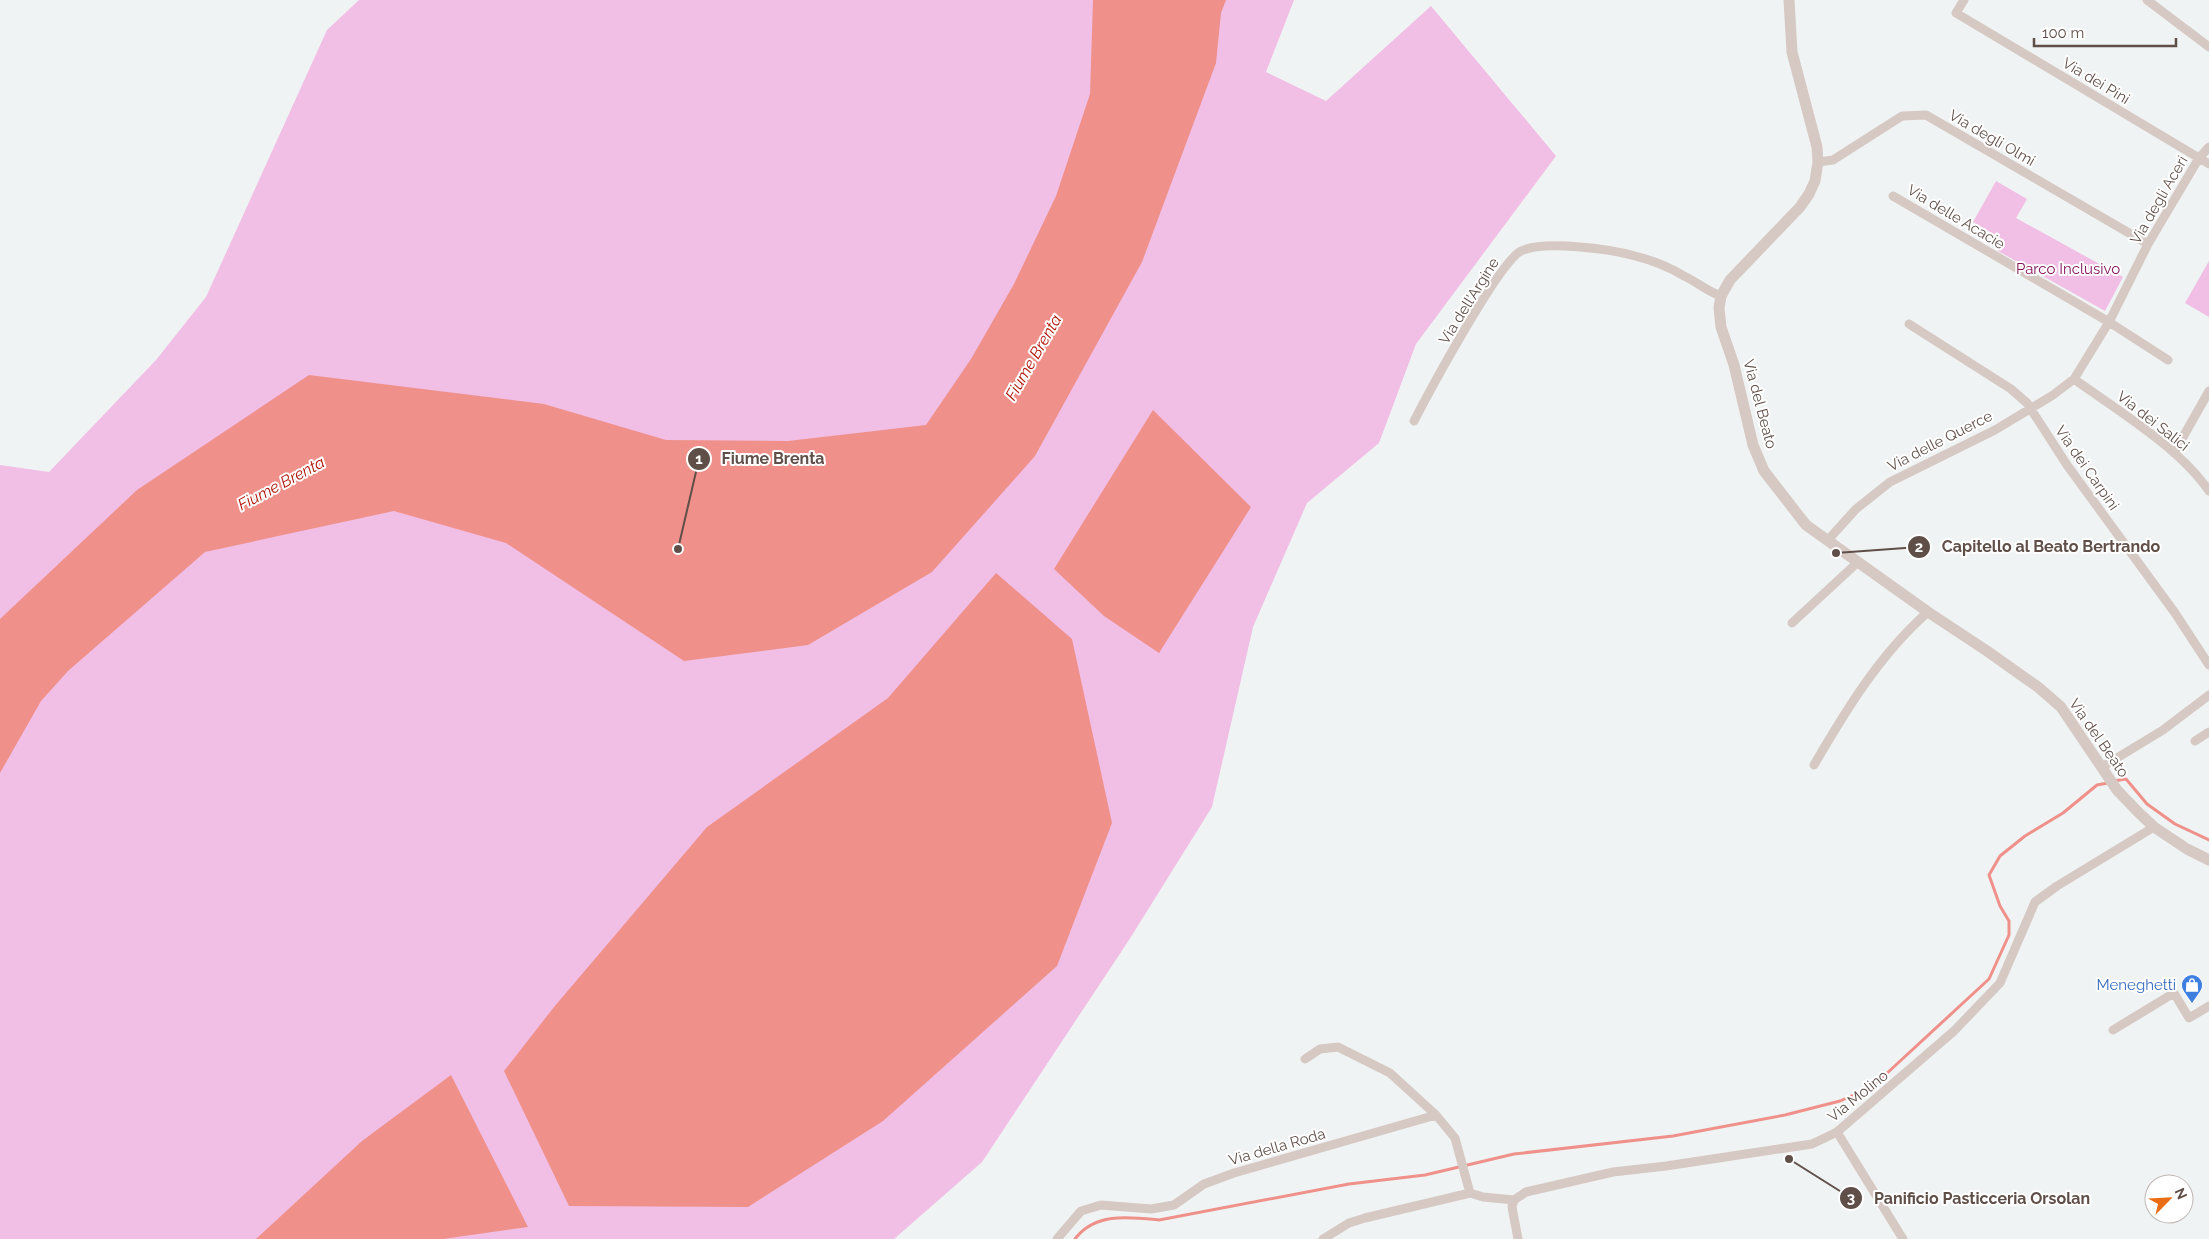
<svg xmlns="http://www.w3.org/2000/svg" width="2209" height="1239" font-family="Raleway,sans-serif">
  <rect width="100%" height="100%" fill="#f0f3f3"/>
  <!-- green -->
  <path fill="#f1bee5" d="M359,0H1294L1266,72L1326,101L1431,6L1556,156L1416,344L1379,443L1307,503L1253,627L1212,807L1129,940L982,1162L894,1239H0V465L49,472L156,360L206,297L327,30Z
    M1996,181L2027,199L2016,218L2123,277L2105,311L1998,251L2004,240L1973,222Z
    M2209,261V317L2185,303Z"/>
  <!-- water -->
  <path fill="#ef918a" d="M1093,0H1226L1221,13L1216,63L1142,262L1035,456L932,572L808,645L684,661L506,543L394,511L205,552L68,671L41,701L0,773V619L137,490L309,375L544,404L666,440L788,441L926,425L971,359L1014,284L1056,196L1090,94Z
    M1153,410L1251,507L1159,653L1104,616L1054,569Z
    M996,573L1072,639L1112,823L1057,966L883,1121L748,1207L569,1206L504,1071L554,1007L707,827L888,698Z
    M451,1075L528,1227L443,1239H256L362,1141Z"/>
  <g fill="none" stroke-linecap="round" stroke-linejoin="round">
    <!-- stream -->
    <path stroke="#ef918a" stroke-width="3" d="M2114,781L2126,779L2147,804L2175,824L2209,840
      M1075,1239C1095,1212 1130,1217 1159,1220L1349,1184L1425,1175L1514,1154L1673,1136L1785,1115L1840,1101L1872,1087L1989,979L2009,935V921L2000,906L1989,875L2000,856L2025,836L2063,813L2097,785L2108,783"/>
    <!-- minor -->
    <path stroke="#d6c9c4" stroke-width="9" d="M1964,0L1956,13L2209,164
      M2147,0L2209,47
      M1818,162L1833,160L1902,116L1926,115L2148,244
      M1893,196L2109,322L2168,360
      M1909,324L2011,389L2027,403L2067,465L2175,613L2209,665
      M2074,379C2117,410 2180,448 2209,491
      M1414,421C1429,392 1499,262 1521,251C1544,240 1610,249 1635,256C1651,260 1669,267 1684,276C1697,282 1707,291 1721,296
      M2174,453L2209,391
      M1828,540L1856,509L1890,482L1995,430L2053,395L2074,379L2109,322L2148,244L2199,158L2209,147
      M1792,623L1858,562
      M2195,741L2209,732
      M1814,765C1846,710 1880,654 1928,612
      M2102,767L2163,730L2209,695
      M2113,1030L2174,993L2189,1018L2209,1006
      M1305,1059L1320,1049L1338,1047L1390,1073L1436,1115
      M1837,1132L1903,1239
      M1470,1193L1483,1197L1514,1200
      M1057,1239L1081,1211L1101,1205L1151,1209L1174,1205L1204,1184L1234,1173L1436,1115L1455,1138L1470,1193
      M1323,1239L1349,1223L1365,1218L1470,1193
      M1518,1239L1512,1207L1514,1200L1526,1192L1613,1172L1666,1166L1812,1144L1837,1132L1954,1031L2000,983L2035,902L2057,886L2154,827"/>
    <!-- tertiary -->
    <path stroke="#d6c9c4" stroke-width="11" d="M1789,0L1792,52L1817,147L1818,162L1815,181L1809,194L1800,207L1730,280L1721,296L1719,308L1721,327L1734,365L1753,445L1764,471L1806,525L1928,612L1987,651L2038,687L2061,707L2117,790L2138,812L2154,827L2187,849L2209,860"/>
  </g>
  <!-- icons -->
  <defs>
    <g id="shop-pin" transform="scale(1.125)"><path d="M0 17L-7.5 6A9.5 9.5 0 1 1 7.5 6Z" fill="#3f7fe0" stroke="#fff"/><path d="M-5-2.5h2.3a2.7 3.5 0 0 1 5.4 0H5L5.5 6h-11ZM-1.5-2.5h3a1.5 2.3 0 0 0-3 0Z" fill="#fff"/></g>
  </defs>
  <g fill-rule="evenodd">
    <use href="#shop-pin" x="2192" y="985"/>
  </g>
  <g text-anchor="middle" stroke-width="4" stroke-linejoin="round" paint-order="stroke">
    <!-- street labels -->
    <g font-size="15" fill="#5f4f48" stroke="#fff">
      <text transform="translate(2096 81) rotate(31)" y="5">Via dei Pini</text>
      <text transform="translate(1992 138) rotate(30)" y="5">Via degli Olmi</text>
      <text transform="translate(2159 200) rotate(-60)" y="5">Via degli Aceri</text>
      <text transform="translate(1956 217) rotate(31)" y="5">Via delle Acacie</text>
      <text transform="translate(1469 301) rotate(-58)" y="5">Via dell'Argine</text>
      <text transform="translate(1760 404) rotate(75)" y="5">Via del Beato</text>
      <text transform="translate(2153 421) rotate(38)" y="5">Via dei Salici</text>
      <text transform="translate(1940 441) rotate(-27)" y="5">Via delle Querce</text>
      <text transform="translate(2087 468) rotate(55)" y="5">Via dei Carpini</text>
      <text transform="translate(2099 738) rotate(55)" y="5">Via del Beato</text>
      <text transform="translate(1858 1096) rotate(-39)" y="5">Via Molino</text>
      <text transform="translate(1277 1147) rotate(-16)" y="5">Via della Roda</text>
    </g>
    <!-- park labels -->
    <g font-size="15" fill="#84155c" stroke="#fff">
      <text x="2068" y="274">Parco Inclusivo</text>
    </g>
    <!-- shop labels -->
    <g font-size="15" fill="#366cbe" stroke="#fff" text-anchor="end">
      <text x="2176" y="990">Meneghetti</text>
    </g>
    <!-- water labels -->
    <g font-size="16" font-style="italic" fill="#b11308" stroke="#fff">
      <text transform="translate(1033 357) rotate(-60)" y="6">Fiume Brenta</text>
      <text transform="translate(281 483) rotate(-28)" y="6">Fiume Brenta</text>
    </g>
  </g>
  <!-- callouts -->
  <path fill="none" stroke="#5f4f48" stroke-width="2" d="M678 549L699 459M1836 553L1919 547M1789 1159L1851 1198"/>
  <g fill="#5f4f48" stroke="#fff" stroke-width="2">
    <circle cx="678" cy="549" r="5"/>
    <circle cx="1836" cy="553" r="5"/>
    <circle cx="1789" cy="1159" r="5"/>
    <circle cx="699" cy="459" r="12"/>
    <circle cx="1919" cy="547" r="12"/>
    <circle cx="1851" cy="1198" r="12"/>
  </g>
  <g font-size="15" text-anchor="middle" font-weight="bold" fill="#fff">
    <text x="699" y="464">1</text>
    <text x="1919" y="552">2</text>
    <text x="1851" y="1203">3</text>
  </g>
  <g font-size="16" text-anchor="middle" font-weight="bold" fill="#5f4f48" stroke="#fff" stroke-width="4" stroke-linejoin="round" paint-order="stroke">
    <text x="773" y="464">Fiume Brenta</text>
    <text x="2051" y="552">Capitello al Beato Bertrando</text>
    <text x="1982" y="1204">Panificio Pasticceria Orsolan</text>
  </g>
  <!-- north arrow -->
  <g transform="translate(2169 1199) rotate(66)"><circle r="24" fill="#ffffff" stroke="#bfb9b6"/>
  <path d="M0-4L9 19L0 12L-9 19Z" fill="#ea6d14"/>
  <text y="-8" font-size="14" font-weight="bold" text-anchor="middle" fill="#5f4f48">N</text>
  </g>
  <!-- scale -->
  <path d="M2034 38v8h142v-8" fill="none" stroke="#5f4f48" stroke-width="2.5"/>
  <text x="2042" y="38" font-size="15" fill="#5f4f48" stroke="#ffffff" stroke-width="4" paint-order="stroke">100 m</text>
</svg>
